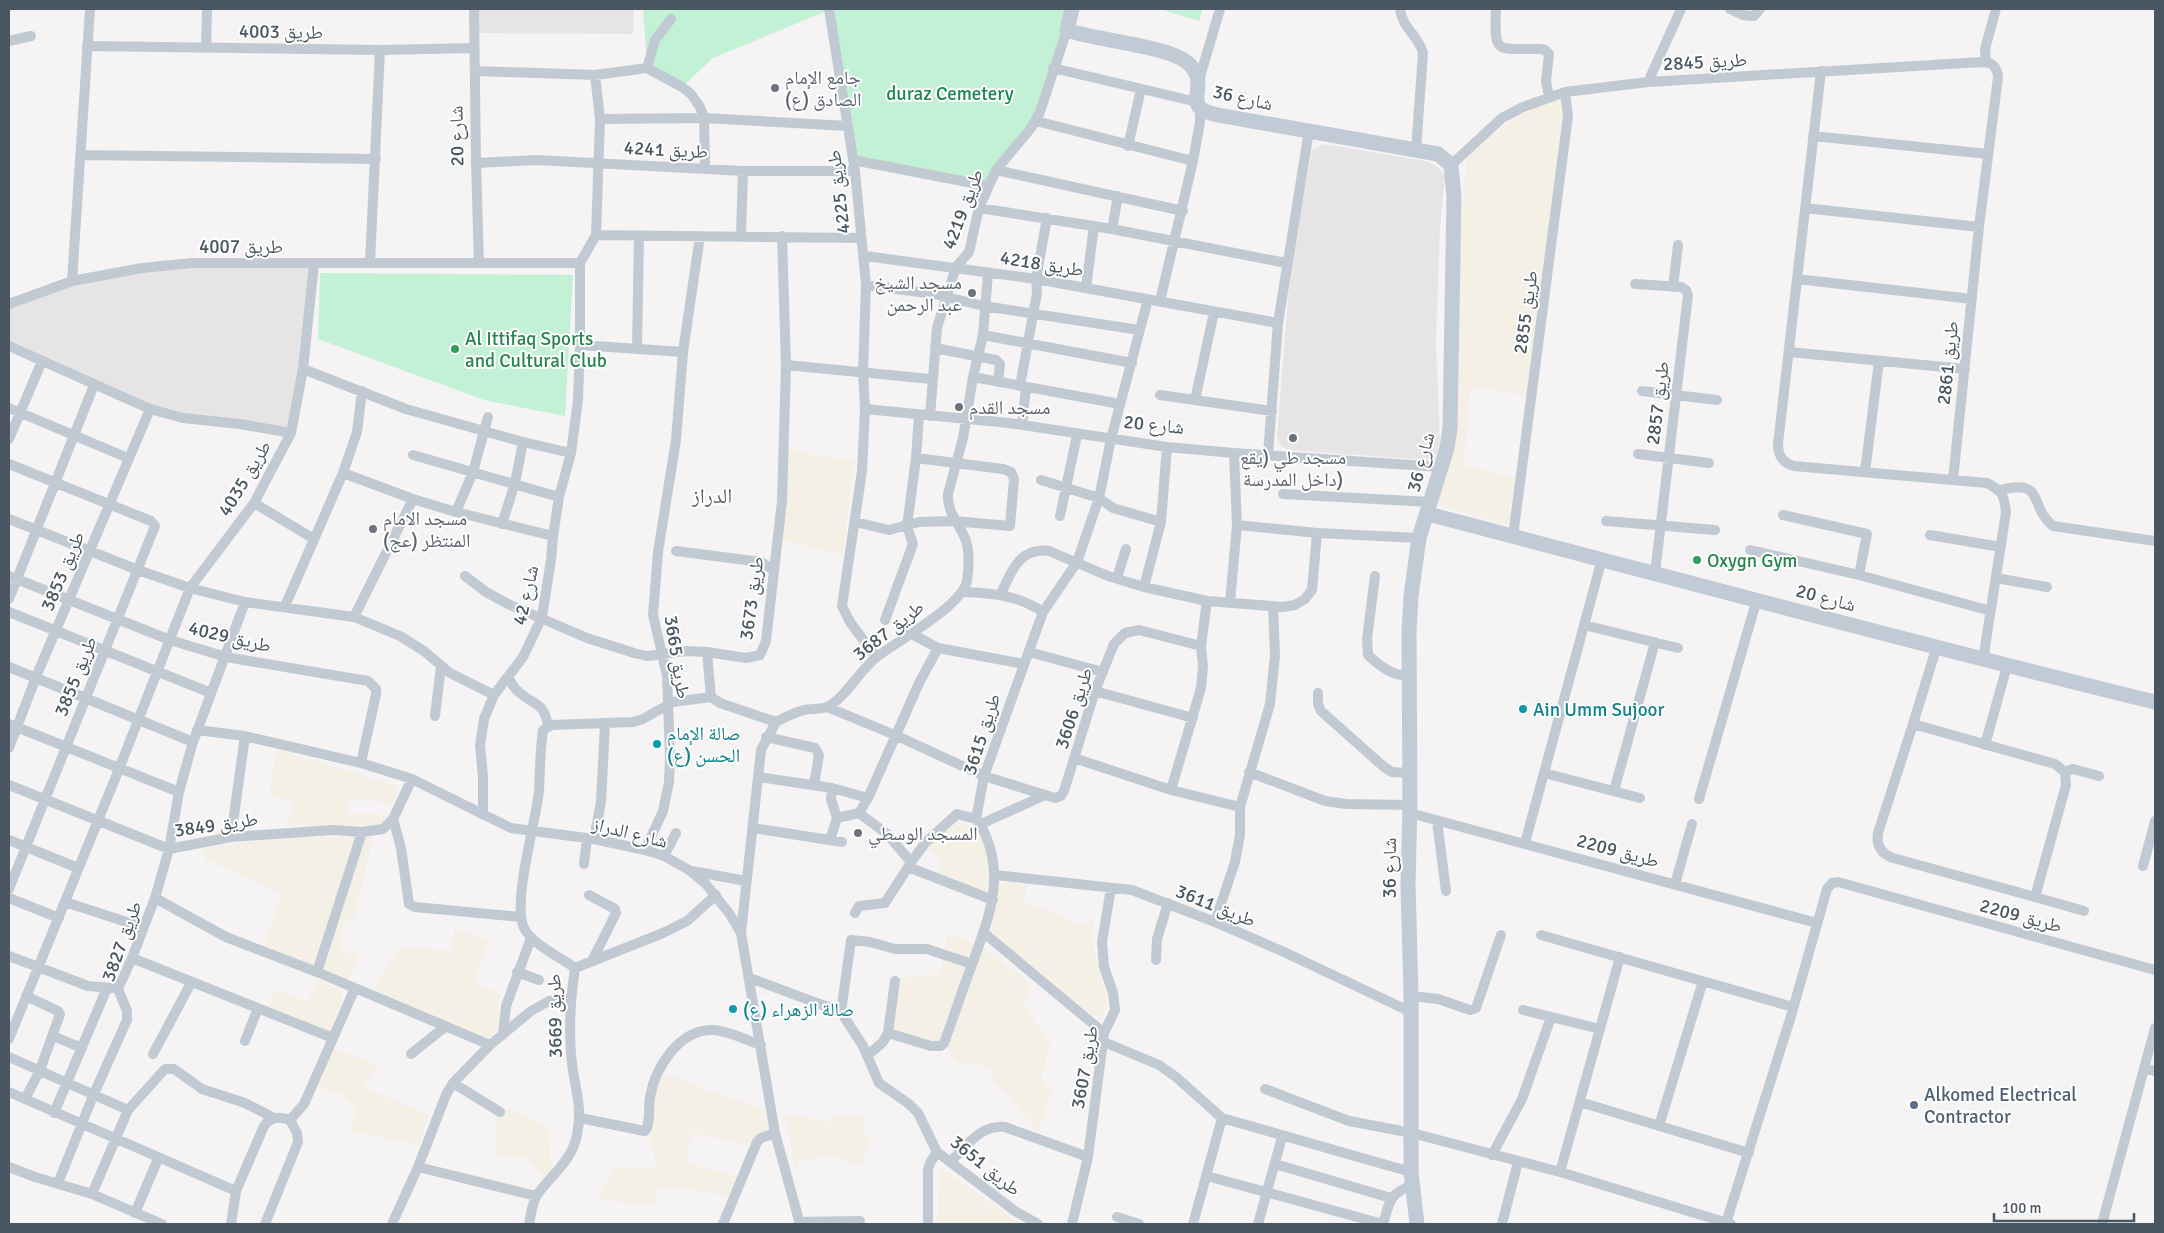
<svg xmlns="http://www.w3.org/2000/svg" width="2164" height="1233" font-family="Signika,'Noto Naskh Arabic',sans-serif">
  <rect width="100%" height="100%" fill="#f5f3f3"/>
  <!-- education -->
  <path fill="#e6e4e5" d="M474,9H634L633,34L474,33Z
    M1324,144L1425,161L1437,166L1445,176L1440,227L1436,341L1440,444L1436,457L1429,460L1288,450L1281,446L1277,438L1290,273L1312,150Z
    M314,264L291,433L183,418L9,346V304L72,281L142,268Z"/>
  <!-- green -->
  <path fill="#c3f1d5" d="M643,9H1071L1036,121L988,186L853,160L829,10L713,58L682,87L647,68Z
    M1160,9H1203L1199,21Z
    M320,273L573,275L565,416L484,400L318,339Z"/>
  <!-- sand -->
  <path fill="#f5f0e5" d="M1565,92L1531,396L1471,387L1463,466L1515,477L1508,526L1439,505L1467,151L1549,97L1559,101Z
    M788,447L809,455L854,460L843,555L780,539Z
    M277,749L399,787L393,803L348,798L346,814L389,815L383,822L367,828L286,825L295,803L269,794Z
    M956,820C962,823 970,825 975,829C993,844 989,874 986,894L936,875L943,861L924,845Z
    M289,837H373L355,916L344,922L341,937V953L359,954L348,980L264,947L282,893L205,859L201,848Z
    M1006,881L1027,885L1024,901L1083,925L1094,919L1092,933L1095,955L1107,1001L1103,1016H1093L995,939L991,931L997,889Z
    M455,928L488,942L473,984L500,993L497,1031L486,1039L374,991L399,948L451,951Z
    M947,934L979,945L1032,984L1023,1005L1051,1044L1041,1077L1052,1091L1038,1133L1006,1092L993,1081V1067L956,1062L944,1043L893,1031L898,978L941,975Z
    M318,979L340,990L343,998L330,1033L268,1006L276,990L308,1002Z
    M334,1049L378,1065L363,1087L428,1114L419,1145L349,1131L357,1110L344,1096L316,1085Z
    M665,1074L764,1110L769,1128L749,1145L692,1133L686,1163L740,1177L730,1196L682,1188L675,1190L658,1185L655,1204L598,1200L614,1168H657C650,1137 645,1102 665,1074Z
    M496,1106L522,1114L548,1128L552,1171L546,1178L527,1158L496,1156Z
    M786,1115L829,1122L837,1116H864L863,1135L870,1138L861,1166L829,1156L800,1161L795,1171Z
    M940,1168L1017,1221L1016,1224H937Z"/>
  <g fill="none" stroke-linecap="round" stroke-linejoin="round">
    <!-- street -->
    <path stroke="#c1cad2" stroke-width="10" d="M474,9L476,163L479,263
      M829,9L855,171L866,285L863,372L865,409L862,471L842,606L850,622L876,657
      M1400,9C1402,28 1419,36 1423,53L1416,150
      M1496,9C1494,56 1496,48 1540,49L1545,50L1549,54L1546,81L1549,97
      M1730,9L1743,15L1754,16L1760,9
      M9,41L31,36
      M87,46L380,50L474,48
      M206,48L207,9
      M1986,62L1985,49L1996,9
      M647,68L655,40L671,19
      M1053,68L1197,102
      M475,71L595,75L647,68L682,87L691,94L700,107L704,118L705,169
      M1821,71L1778,444C1778,456 1783,463 1794,466L1987,483C2002,491 2004,494 2006,512L1983,660
      M1199,80L1220,9
      M1648,82L1681,9
      M600,119L704,118L848,126
      M1036,121L1193,161
      M1813,136L1988,154
      M1128,146L1141,89
      M82,155L376,159
      M853,160L988,186
      M476,163L537,160L743,171H855
      M1451,165L1502,118L1523,107L1565,92L1648,82L1982,62C1992,62 1997,67 1998,77L1979,227L1953,480
      M996,170L1183,211
      M979,208L1112,229L1286,263
      M1805,208L1979,227
      M1112,229L1118,196
      M596,235L861,238
      M741,235L743,171
      M865,256L1036,279L1278,323
      M370,263L380,50
      M1797,279L1972,299
      M72,281L90,9
      M1635,284L1681,287L1686,290L1688,295L1655,573
      M866,285L934,294L984,306L1139,330
      M1673,287L1678,245
      M1086,288L1094,226
      M1160,301L1193,161L1200,122V108
      M9,304L72,281L142,268L192,263H580
      M983,335L1132,363
      M580,345L683,352
      M9,346L150,409L183,418L240,424L291,433
      M637,348L639,236
      M935,348L996,360L1000,364L998,382
      M1789,352L1965,369
      M786,365L931,379
      M303,369L406,409L523,442L571,453
      M973,377L1120,404
      M1020,386L1037,293L1036,279L1047,218
      M1642,391L1717,400
      M1160,395L1272,411
      M1195,400L1214,312
      M9,408L128,458
      M865,409L1009,423L1167,447L1234,453L1441,467
      M930,416L937,328L956,267L969,252L979,208L996,170L1031,128L1040,112L1067,30
      M1022,425L1026,387
      M9,439L42,361
      M1268,454L1278,323L1309,131
      M1638,454L1709,463
      M413,455L559,497
      M9,464L151,521L155,526L9,889
      M1865,472L1879,361
      M343,473L413,499L456,512L553,536
      M1041,480L1099,498L1113,508L1161,522
      M2000,490C2046,478 2028,506 2053,526L2155,541
      M1283,494L1430,502
      M254,503L314,539
      M456,512L473,472L488,417
      M1783,515L1867,534L1859,575
      M1060,516L1077,435
      M9,519L138,570L190,588L245,602L354,617L400,636L424,651L450,673L494,695
      M1606,521L1715,530
      M855,522L889,530L919,522L954,521L1010,526L1014,479L1011,472L1003,469L916,458
      M502,524L515,483L523,442
      M1237,525L1317,533L1419,538
      M907,526L916,458L919,415
      M1930,535L2001,547
      M1513,536L1568,116L1565,92
      M1750,550L1859,575L1991,611
      M676,551L761,562L773,570
      M9,576L170,640L226,657L368,681L376,689V694L361,763
      M465,576L486,592L510,605L587,638L634,653L647,656L686,651L707,652L746,658L760,655L766,641L782,501L786,365L782,236
      M1375,576L1367,639L1368,655C1380,666 1392,676 1409,676
      M1117,578L1126,549
      M1996,578L2047,587
      M1144,587L1161,522L1167,447
      M963,592C992,593 1018,595 1043,612
      M1001,594C1011,571 1020,547 1049,551L1108,576L1144,587L1207,601L1283,607L1295,605L1305,599L1312,590L1317,533
      M9,599L94,385
      M1230,602L1237,525L1234,453
      M285,606L343,473L357,432L362,391
      M9,612L211,693
      M354,617L413,499
      M885,620L913,544L907,526
      M1584,625L1678,648
      M910,633L938,648L1024,664
      M707,652L711,697L720,703L776,722C785,717 794,713 804,710C811,708 820,710 827,707C843,701 862,667 878,656C899,640 962,606 967,581C969,567 970,548 964,536C957,521 947,511 948,494L963,438L973,377L983,335L988,273
      M1029,652L1103,672
      M9,667L193,742
      M508,677C511,683 515,689 520,693C535,706 544,702 548,726
      M1095,691L1193,718
      M1318,693V704L1321,711L1384,767L1392,772L1409,773
      M827,707L895,735L984,776L1055,798L1061,796L1064,791L1095,691L1114,644L1125,633L1139,630L1201,646
      M435,716L441,666
      M9,724L179,792
      M1913,724L2055,764L2065,772L2066,785L2035,897L1893,858C1881,854 1876,845 1878,833Z
      M1913,724L1936,649
      M197,730L245,736L361,763L412,779L511,828L594,839L645,850L664,856L689,870L705,883L729,913L741,933L775,1133L800,1224
      M766,737L815,748L819,755L814,785
      M1985,745L2007,666
      M9,748L36,677L150,409
      M1074,758L1171,790L1240,807
      M1249,772L1325,801L1346,804L1410,805
      M2065,772L2073,769L2099,776
      M1544,773L1640,798
      M759,777L832,788L868,798L859,813L837,818
      M9,785L169,849L231,837L333,830L362,832L383,829L393,819L412,779
      M1171,790L1201,688L1203,666L1201,646L1207,601
      M1614,791L1655,642
      M868,798L920,681L938,648
      M1699,799L1757,599
      M859,813L887,834L911,862
      M1410,813L1817,923
      M483,815V777L480,745L484,719L494,695L523,657L542,617L551,560L553,536L559,497L571,453L578,400L580,345V263L596,235L600,119L595,75
      M393,819L401,848L409,904L415,907L521,917
      M1437,821L1446,891
      M981,824L1043,796
      M753,828L842,842
      M231,837L245,736
      M594,839L601,802L605,724
      M9,840L78,868
      M830,840L837,818L831,799L832,788
      M1525,843L1602,559
      M645,850L663,811L669,782L670,757L667,676L653,615L658,552L676,440L683,352L700,236
      M664,856L676,833
      M584,864L587,838
      M2143,866L2155,821
      M908,867L993,900
      M692,871L746,881
      M995,875L1132,890L1215,922L1284,952L1411,1012
      M1675,884L1692,824
      M589,895L615,909L616,913L592,961
      M2035,897L2084,911
      M9,898L59,918
      M155,898L226,937L317,972L490,1045
      M65,902L142,927
      M855,913L859,906L885,903L914,858L926,842L957,814L976,819
      M1215,922L1235,862L1240,835V807L1270,704L1275,656L1273,606
      M741,933L761,750L776,722
      M984,933L1104,1033
      M1541,935L1793,1007
      M9,956L88,986L112,988
      M132,958L333,1038
      M1156,960L1157,939L1168,903
      M575,968C561,958 531,943 524,928C512,902 536,822 539,791C540,770 540,750 543,730L552,725L633,722L643,719L673,702L711,697
      M575,968L663,933L687,921L716,895
      M317,972L362,832
      M517,972L539,980
      M750,978L841,1012L863,1046L879,1083L909,1104L918,1113L937,1152L1015,1211L1038,1224
      M1411,996L1438,999L1470,1010L1476,1008L1501,935
      M1523,1010L1600,1029
      M841,1012L851,940L870,942L895,949H927L972,964
      M503,1033L506,1006L531,938
      M888,1033L931,1046H941L944,1043C953,1019 961,994 970,970C985,928 1005,884 987,839C984,832 982,825 976,819L984,776L1043,612L1077,562L1099,498L1111,439L1148,299
      M53,1036L82,1048
      M9,1039L119,769L190,588L254,503L291,433L303,369L314,264
      M245,1041L258,1008
      M1104,1042L1159,1065L1176,1077L1222,1118L1411,1172
      M153,1054L191,983
      M411,1054L446,1026
      M867,1056L883,1042L888,1033L895,981
      M9,1057L128,1110
      M2144,1068L2155,1071
      M453,1083L500,1112
      M1265,1089L1349,1121L1412,1133L1560,1172L1731,1224
      M9,1092L236,1191
      M25,1099L40,1070L60,1014L58,1011L26,996
      M1580,1102L1749,1153
      M54,1113L107,988
      M580,1118L645,1131C651,1123 648,1107 650,1097C655,1068 679,1029 713,1030C729,1031 746,1040 761,1045
      M290,1120L304,1104L355,988
      M1659,1126L1703,981
      M1492,1155L1522,1099L1551,1017
      M950,1162C967,1146 979,1125 1005,1127L1088,1157
      M1275,1164L1391,1198
      M9,1167L35,1177L92,1194L162,1224
      M418,1167L536,1196
      M1560,1172L1620,957
      M1207,1176L1383,1224
      M58,1183L93,1096L127,1020V1011L118,989L132,958L155,898L169,849L179,792L193,742L245,602
      M92,1194L128,1110L165,1069H174L202,1089L245,1103L274,1118
      M135,1213L158,1159
      M1117,1217L1139,1224
      M799,1222L860,1221
      M1726,1223L1791,1016L1827,889L1832,883L1838,882L2155,970
      M231,1224L236,1191L264,1126C270,1117 280,1116 290,1120
      M265,1224L298,1142L297,1133L290,1120
      M392,1224L418,1167L446,1095L453,1083L490,1045L531,1011L549,1001L570,998
      M529,1224C531,1215 532,1203 537,1195C551,1175 572,1161 577,1135C582,1110 577,1095 573,1071C568,1037 570,1001 575,968
      M723,1224L757,1142L761,1138L775,1133
      M928,1224V1170L930,1163L937,1152
      M1072,1224L1088,1157L1104,1033L1115,1010L1113,993L1104,967L1102,942L1111,888
      M1193,1224L1222,1118
      M1258,1224L1282,1137
      M1383,1224C1389,1204 1389,1193 1411,1186
      M1502,1224L1518,1162
      M2102,1224L2155,1028"/>
    <!-- secondary -->
    <path stroke="#c1cbd6" stroke-width="15" d="M1072,9L1067,30C1097,41 1167,45 1188,63C1208,81 1190,98 1200,108C1205,112 1213,114 1218,115L1438,154L1451,165L1454,197L1450,428L1447,448L1419,538L1411,596L1409,631L1410,805L1408,884L1411,996V1172L1417,1224
      M1428,514C1670,577 1912,643 2155,702"/>
  </g>
  <!-- markers -->
  <g fill="#6b7280" stroke="#fff" stroke-width="2">
    <circle cx="775" cy="88" r="5"/>
    <circle cx="972" cy="293" r="5"/>
    <circle cx="959" cy="407" r="5"/>
    <circle cx="1293" cy="438" r="5"/>
    <circle cx="373" cy="529" r="5"/>
    <circle cx="858" cy="833" r="5"/>
  </g>
  <g fill="#2e9e5b" stroke="#fff" stroke-width="2">
    <circle cx="455" cy="349" r="5"/>
    <circle cx="1697" cy="560" r="5"/>
  </g>
  <g fill="#0f9aa8" stroke="#fff" stroke-width="2">
    <circle cx="1523" cy="709" r="5"/>
    <circle cx="657" cy="744" r="5"/>
    <circle cx="733" cy="1009" r="5"/>
  </g>
  <circle fill="#5c6f8a" stroke="#fff" stroke-width="2" cx="1914" cy="1105" r="5"/>
  <g text-anchor="middle" stroke-width="4" stroke-linejoin="round" paint-order="stroke">
    <!-- street labels -->
    <g font-size="19" fill="#4a5661" stroke="#fff">
      <text transform="translate(281 31) rotate(1)" y="7">طريق 4003</text>
      <text transform="translate(1705 61) rotate(-3)" y="7">طريق 2845</text>
      <text transform="translate(1243 97) rotate(13)" y="7">شارع 36</text>
      <text transform="translate(456 136) rotate(-91)" y="7">شارع 20</text>
      <text transform="translate(666 149) rotate(3)" y="7">طريق 4241</text>
      <text transform="translate(838 192) rotate(-97)" y="7">طريق 4225</text>
      <text transform="translate(962 209) rotate(-69)" y="7">طريق 4219</text>
      <text x="241" y="253">طريق 4007</text>
      <text transform="translate(1042 263) rotate(9)" y="7">طريق 4218</text>
      <text transform="translate(1525 312) rotate(-82)" y="7">طريق 2855</text>
      <text transform="translate(1947 363) rotate(-84)" y="7">طريق 2861</text>
      <text transform="translate(1657 403) rotate(-83)" y="7">طريق 2857</text>
      <text transform="translate(1154 424) rotate(6)" y="7">شارع 20</text>
      <text transform="translate(1420 462) rotate(-75)" y="7">شارع 36</text>
      <text transform="translate(244 478) rotate(-59)" y="7">طريق 4035</text>
      <text transform="translate(62 571) rotate(-67)" y="7">طريق 3853</text>
      <text transform="translate(525 595) rotate(-77)" y="7">شارع 42</text>
      <text transform="translate(1826 597) rotate(15)" y="7">شارع 20</text>
      <text transform="translate(751 598) rotate(-82)" y="7">طريق 3673</text>
      <text transform="translate(888 630) rotate(-38)" y="7">طريق 3687</text>
      <text transform="translate(230 636) rotate(13)" y="7">طريق 4029</text>
      <text transform="translate(678 657) rotate(81)" y="7">طريق 3665</text>
      <text transform="translate(75 676) rotate(-68)" y="7">طريق 3855</text>
      <text transform="translate(1073 708) rotate(-72)" y="7">طريق 3606</text>
      <text transform="translate(981 734) rotate(-72)" y="7">طريق 3615</text>
      <text transform="translate(216 824) rotate(-8)" y="7">طريق 3849</text>
      <text transform="translate(630 832) rotate(14)" y="7">شارع الدراز</text>
      <text transform="translate(1618 850) rotate(15)" y="7">طريق 2209</text>
      <text transform="translate(1389 868) rotate(-90)" y="7">شارع 36</text>
      <text transform="translate(1216 905) rotate(22)" y="7">طريق 3611</text>
      <text transform="translate(2021 915) rotate(15)" y="7">طريق 2209</text>
      <text transform="translate(121 941) rotate(-70)" y="7">طريق 3827</text>
      <text transform="translate(554 1016) rotate(-91)" y="7">طريق 3669</text>
      <text transform="translate(1084 1067) rotate(-80)" y="7">طريق 3607</text>
      <text transform="translate(986 1165) rotate(39)" y="7">طريق 3651</text>
    </g>
    <!-- worship labels -->
    <g font-size="19" fill="#5b616d" stroke="#fff" text-anchor="start">
      <text x="785" y="84">جامع الإمام<tspan x="785" dy="22">الصادق (ع)</tspan></text>
      <text x="962" y="289" text-anchor="end">مسجد الشيخ<tspan x="962" dy="22">عبد الرحمن</tspan></text>
      <text x="969" y="414">مسجد القدم</text>
      <text x="1293" y="464" text-anchor="middle">مسجد طي (يقع<tspan x="1293" dy="22">داخل المدرسة)</tspan></text>
      <text x="383" y="525">مسجد الامام<tspan x="383" dy="22">المنتظر (عج)</tspan></text>
      <text x="868" y="840">المسجد الوسطي</text>
    </g>
    <!-- park labels -->
    <g font-size="19" fill="#17864f" stroke="#fff">
      <text x="950" y="100">duraz Cemetery</text>
    </g>
    <!-- leisure labels -->
    <g font-size="19" fill="#27864d" stroke="#fff" text-anchor="start">
      <text x="465" y="345">Al Ittifaq Sports<tspan x="465" dy="22">and Cultural Club</tspan></text>
      <text x="1707" y="567">Oxygn Gym</text>
    </g>
    <!-- culture labels -->
    <g font-size="19" fill="#0d838f" stroke="#fff" text-anchor="start">
      <text x="1533" y="716">Ain Umm Sujoor</text>
      <text x="667" y="740">صالة الإمام<tspan x="667" dy="22">الحسن (ع)</tspan></text>
      <text x="743" y="1016">(ع) صالة الزهراء</text>
    </g>
    <!-- service labels -->
    <g font-size="19" fill="#4e5e75" stroke="#fff" text-anchor="start">
      <text x="1924" y="1101">Alkomed Electrical<tspan x="1924" dy="22">Contractor</tspan></text>
    </g>
    <!-- quarter labels -->
    <g font-size="21" fill="#5f6368" stroke="#fff">
      <text x="712" y="503">الدراز</text>
    </g>
  </g>
  <!-- border -->
  <rect width="2164" height="1233" fill="none" stroke="#4a5661" stroke-width="20"/>
  <!-- scale -->
  <path d="M1994 1213v8h140v-8" fill="none" stroke="#4a5661" stroke-width="2.5"/>
  <text x="2002" y="1213" font-size="15" fill="#4a5661" stroke="#ffffff" stroke-width="4" paint-order="stroke">100 m</text>
</svg>
